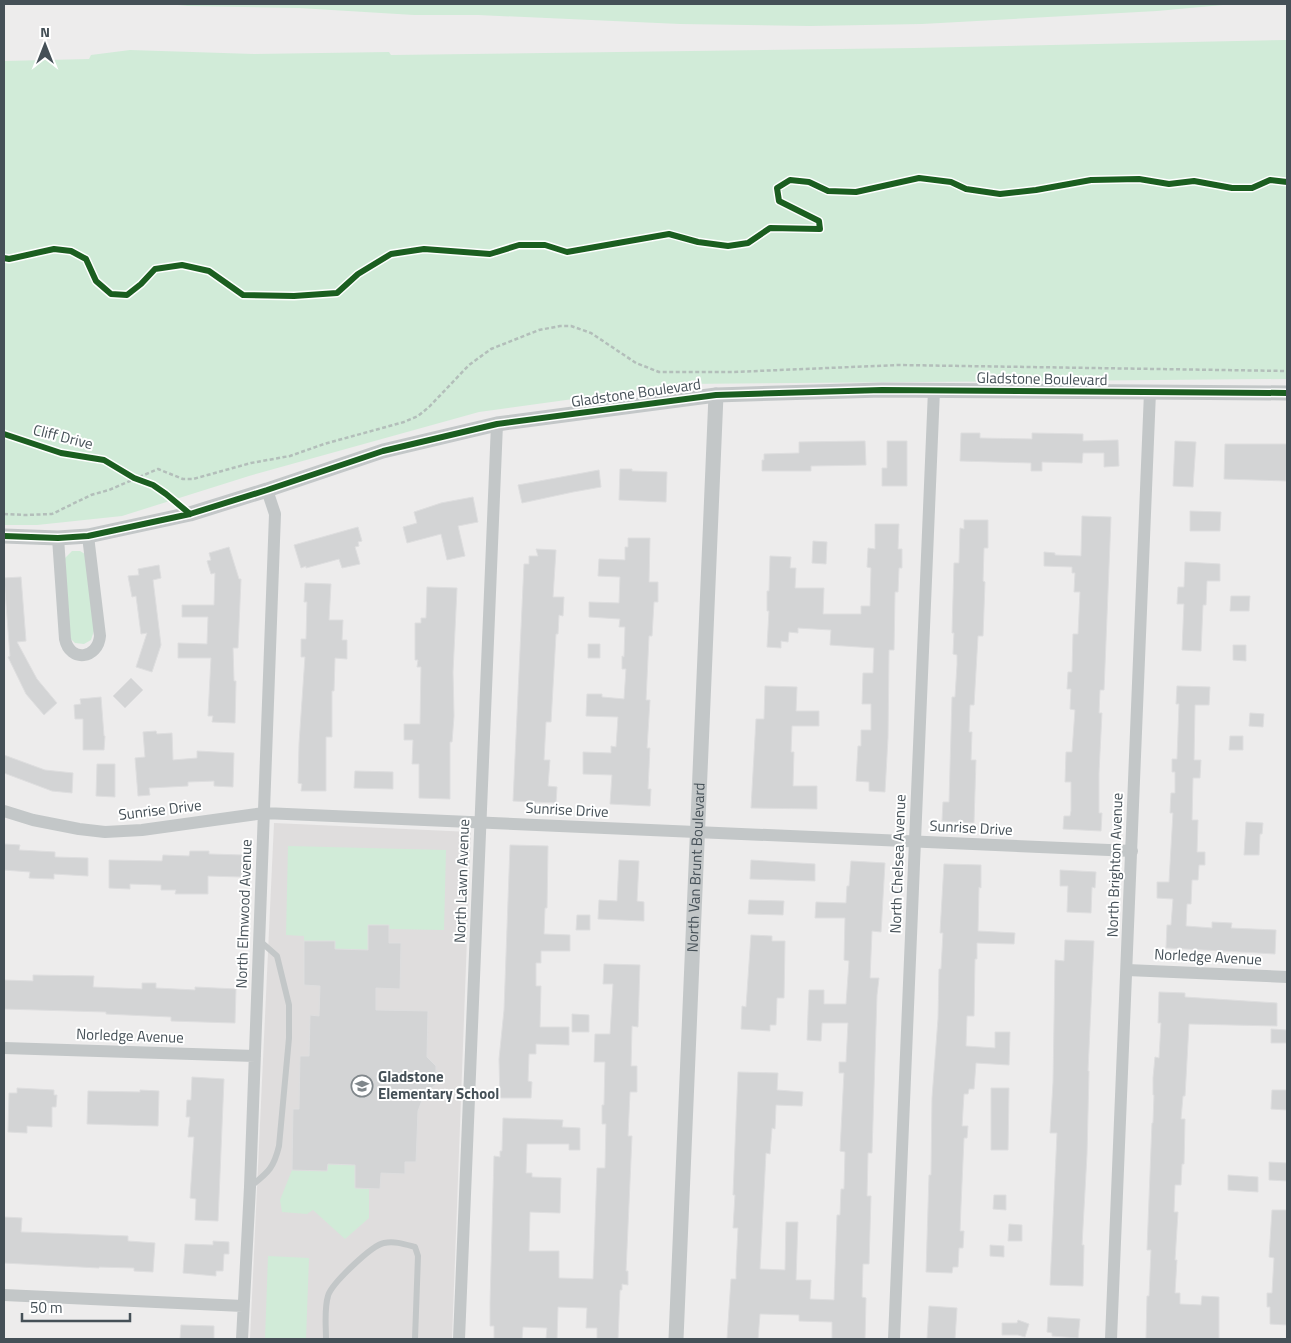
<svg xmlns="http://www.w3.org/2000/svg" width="1291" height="1343" font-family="'Titillium Web',sans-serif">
  <rect width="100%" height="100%" fill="#edecec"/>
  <!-- education -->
  <path fill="#dfdddd" d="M274,823L471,832L452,1339H250Z"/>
  <!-- green -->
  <path fill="#d1ebd8" d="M168,4H1234L1157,11L922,24L810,26L680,24L478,15H414L299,8L188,6Z
    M1287,40V379L682,384L479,412L249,476L122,516L37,525H4V61L89,59L91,55L130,50L254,54L389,52L391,55L914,48Z
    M72,551H80L85,554L94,631L91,640L84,644L75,643L69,637L65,558Z
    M288,846L446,850L444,930L389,929V925H368V950L335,949V941H304V936L286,935Z
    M328,1164L355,1165V1188L369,1189V1218L345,1239L313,1210L307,1214L282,1212L280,1200L292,1170L327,1171Z
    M268,1256L309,1258L306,1339H265Z"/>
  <!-- building -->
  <path fill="#d3d4d5" stroke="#dededf" d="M961,433H980V438L1032,439V433L1083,434V441L1118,440L1119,466L1104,467V453H1083L1082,463L1042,462V471H1031V463L960,461Z
    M865,441L866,465L811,466V471H762V460H764V454L799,453V442Z
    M887,441H907V486H882V468H887Z
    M1175,441L1196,442L1193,487L1173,486Z
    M1225,444H1287L1286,481L1224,479Z
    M620,469H632V471L667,472L666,502L619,500Z
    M599,470L601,487L573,492L522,503L518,485Z
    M473,497L478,522L458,526L465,556L447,560L441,534L407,543L403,527L417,523L414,512L441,503Z
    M1190,511L1221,512L1220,531H1190Z
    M1082,516L1111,517L1104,690H1100L1099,713H1102L1099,773V813H1102L1101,831L1063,829L1064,816H1070L1071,811V782H1065L1066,752H1072L1075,710L1070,709L1071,689H1067L1068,672H1072L1073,634H1078L1080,592H1074L1075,573H1072V567L1044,566V552L1055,553V555L1081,556Z
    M964,520H988V548H984L983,581L985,582L983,636H978L974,705H970L969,732H972L971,760H976L974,823L942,821L943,802H949L952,697H955L957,665V655L953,654L954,633H952L954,563H959L960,528L964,529Z
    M875,524H899L898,549H902V568H899L898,592H895L894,650H889L888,738L885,792L869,791V782L856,781L858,746H861V730H871V704H862L863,673H873L874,648L830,645L831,630L798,628V633L789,632L788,642L781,641V648L767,647L769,611H767V591H769L770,556L791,557L790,568H796L795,588H824L823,614H861V606H870L871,568L867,567L868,548L875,549Z
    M358,527L362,541L358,542L359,546L355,547L360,564L342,568L339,559L306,568V566L301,568L294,545Z
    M628,538H650L649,582H658V602H654L652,636H649L646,700H650L647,748H650L648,789H651L650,806L610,804L612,775L583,774V752L611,753V746L616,747L618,717L586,716L587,694H602V697L624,699L626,669H622V656L624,657L625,627H619L620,619L589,617V602L619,603L620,577L598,576L599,559L625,560V547H628Z
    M813,541L827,542L826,564L812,563Z
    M229,547L239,579H241L238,648H233L234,681H236L235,723L212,722L213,716H208L211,658H178V643L207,644L208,617H182V605H214L215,573L211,574L207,561L211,560L209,553Z
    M536,549L556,550L553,597H564L563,616L559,615L558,634H556L551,722H546L544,760H550L548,786L557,787L556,803L513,801L524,564H529V556H538Z
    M1185,562L1220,564V581H1207L1206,605H1203L1201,651L1182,650L1184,604H1177L1178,587H1184Z
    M159,565L161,578L153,580L161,645L152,672L136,667L147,633L141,634L136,596L132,597L128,576L139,575L138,569Z
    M21,577L26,641L17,642L37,679L57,703L44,715L26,694L8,657L10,656L4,578Z
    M305,583L331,584L329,620H343L342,640H347V659L335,658L334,691H332V737H326V791H301L302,784L298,783L299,744L305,657H301V639H306L307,602H304Z
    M427,587L457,588L453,672L454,716L452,742H450V799L419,798V764H412L413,740H404V724H420L421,667H417L418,660H415V623H421V618H426Z
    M1231,596H1250L1249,611H1230Z
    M588,644H600V658H588Z
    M1233,645H1246V661L1233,660Z
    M131,678L143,690L125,708L113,696Z
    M765,686L797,687L796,711H819V726H792L791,752H794L793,786H817V809L751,808L756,719H764Z
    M1177,686L1210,687L1209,705H1195L1194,760H1201L1200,778H1193L1192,820H1198L1197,852H1205V865H1199L1198,880H1192L1191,904H1187L1186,926L1212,928V922L1232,923L1231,928L1276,930L1275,954L1166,948L1167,925H1171L1173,899L1157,898V882H1169L1173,813H1170L1171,793H1175V772H1172V759H1177L1179,704H1176Z
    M101,697L104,736H105L104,750H83V719H75L74,705L81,704L80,699Z
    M1250,713L1264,714L1263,727L1249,726Z
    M156,731L157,734L172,733L173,760L197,758V751L234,753L233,787L214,786V781L188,782V786L149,788L150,795L138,796L135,758L145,757L143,732Z
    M1230,736H1243V750H1229Z
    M4,755L45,770L73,773L72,793L52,791L4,773Z
    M97,764H115V797L96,796Z
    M355,771L393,772V789L354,788Z
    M1246,822L1263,823L1262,834H1260L1259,855H1244Z
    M4,844L20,845L19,850L55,852V857L88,858V876L54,874V879L29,878L30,872L4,870Z
    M510,845L548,846L547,908H545L544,934L570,935V951H541V963H536V986H541L540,1027H569V1045L536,1044V1054H529L528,1081L532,1082L531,1098H500L499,1059L504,1010Z
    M190,851H209V854L243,855L242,877L208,876V894H175L176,890H161V885L130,884V889L109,888V860L162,861L163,855L189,856Z
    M619,860L639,861L637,901L644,902V921L598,919L599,900L617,901Z
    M751,860L815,864V881L750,879Z
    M851,861L885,863L881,932L872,931L870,978H879L877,995L872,1153H868L867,1196H871L869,1264H863L862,1297L866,1298L865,1339H832V1322L799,1321V1315L760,1314L758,1339H727L731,1279H736V1269L738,1228H733L735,1195H733L738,1072L778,1073L777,1090L803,1092L802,1106L776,1105L775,1129L772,1128L770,1154L766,1153L760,1269L785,1270L786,1222H798L796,1280H811L810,1299L834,1300L837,1215H840L841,1189H844L845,1152L840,1151L844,1073H839V1062H846L848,1023H822L821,1041L807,1040L808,1013L809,990H824V1004H846L849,961L844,960L845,918H815L816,902L846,903L847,886H849Z
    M944,864L981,865V888L979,887L978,931L1015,933L1014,944L977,943V959H975L974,1016H967L966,1046L995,1048V1032H1010L1009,1065L976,1063L974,1089H969L968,1094H964L962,1126H968L967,1138H964L961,1205L960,1231H964L963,1248H959L958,1267H953L952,1273L926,1272L929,1175H931L932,1098L938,1019L939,969H941L943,933H940Z
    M1060,870L1096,872L1095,888L1092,887L1091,913L1067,912L1068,886H1060Z
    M749,900L784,901L783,915L748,914Z
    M577,915H590V930H576Z
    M368,925H389V943H401L400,989L376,988V1010L428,1011L427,1057L436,1066V1084L424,1095L418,1111L416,1162H405V1174L381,1173L380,1189L355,1188V1165L328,1164L327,1171L292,1170L293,1109H299L300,1056H309L310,1015L319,1016L320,986L304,985V941H335V949L368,950Z
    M751,935L772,936V941H785L784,998H777L776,1025H770V1031L741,1029L742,1006L746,1007Z
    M1065,940L1094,941L1088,1071H1089L1087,1154L1082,1245H1084L1083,1286L1050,1285L1057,1133H1050L1053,1083L1055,960L1064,961Z
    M604,964L640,965L638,1027L632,1026L631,1066H637V1092H630L628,1136H632L626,1271H628V1285L622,1284V1290H620L618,1339H597V1328H586L587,1308L558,1307L557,1339H546L547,1328L523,1327L522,1339H494V1326H490V1303L494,1156L500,1157V1151H502L503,1118L563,1120L562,1127L580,1128V1150H569V1144H527L526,1173H532V1177L561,1178L560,1213L530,1212L529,1251H559V1278L593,1279L597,1168H605L606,1124H602V1105H604L605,1062H594L595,1034H610L613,984H603Z
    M33,975L94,976L93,987L142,989V983H156V988L195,990V987L236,989L235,1023L171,1021V1017L106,1014V1012L4,1009V980L33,981Z
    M1159,992L1185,993V997L1277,1003V1026L1189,1024L1185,1096H1183L1181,1119H1185L1184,1164H1182L1181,1185H1175L1174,1212H1178L1175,1260H1177L1175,1293H1180V1304L1201,1305L1202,1296L1219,1297V1339H1146L1147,1296H1149L1151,1250H1147L1152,1123H1153L1154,1095H1153V1078L1155,1057L1159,1058L1161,1023H1158Z
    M572,1014L589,1015V1032H572Z
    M1271,1029L1287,1030V1043H1271Z
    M192,1077L224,1079L218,1221L195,1220L196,1199L190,1198L194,1137H188L190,1117H186L187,1100H191Z
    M17,1088L54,1090V1095H57L56,1107H52V1127L27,1126V1133L8,1132L9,1093H17Z
    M991,1088H1009L1008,1150H991Z
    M140,1090L159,1091L158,1126L87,1124L88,1091L140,1092Z
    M1272,1090H1287V1110L1271,1109Z
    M1269,1162L1287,1163V1181L1269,1180Z
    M1228,1175L1258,1177V1192L1228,1190Z
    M994,1195H1006V1210L993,1209Z
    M1272,1210H1287V1325L1270,1324V1307H1267V1293H1272L1274,1258L1269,1257Z
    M4,1217L22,1218L21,1232L128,1236V1241L155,1243L153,1272L134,1271V1268L99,1267V1268L4,1263Z
    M1009,1224L1022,1225V1241H1008Z
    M213,1241L229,1242V1254H224L223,1271H216V1276L183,1273L185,1244L213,1245Z
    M990,1245L1004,1246V1257L990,1256Z
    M929,1306L957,1308L955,1339H927Z
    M1048,1317L1080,1319L1078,1338L1052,1336V1333L1047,1332Z
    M1018,1320L1029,1324L1025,1337L1018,1335H1002V1323H1017Z
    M181,1325L214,1326V1339H180Z"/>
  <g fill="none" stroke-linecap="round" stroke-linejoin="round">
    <!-- path -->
    <path stroke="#b3beba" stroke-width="2.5" stroke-dasharray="4 2.5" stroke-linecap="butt" d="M4,514L25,515L52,514L91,495L109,490L158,469L183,479H193L251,463L290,456L324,444L404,422L418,416L429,407L469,365L491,349L539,330L560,326H571L591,333L636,363L659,372H733L899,365L1287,371"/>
    <!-- service -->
    <path stroke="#c3c7c8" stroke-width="6" d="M251,1186C269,1172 274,1167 279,1146L289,1038V1005L277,956L260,941
      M326,1339C326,1326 324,1309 328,1296C331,1284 372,1245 384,1243C395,1241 404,1244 415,1247L418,1256L415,1339"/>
    <!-- minor -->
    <path stroke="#c3c7c8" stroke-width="12" d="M58,538L65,639C70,663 98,659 100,636L88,536
      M4,811L33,820L79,829L105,832L142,830L264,813L1132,851
      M1127,970L1287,977
      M4,1048L255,1056
      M4,1295L243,1306
      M242,1339L250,1187L275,514L267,490
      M459,1339L497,424
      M894,1339L934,390
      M1111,1339L1150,392"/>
    <!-- tertiary -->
    <g stroke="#c3c7c8" stroke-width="15">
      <path d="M4,536L58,538L88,536L190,514L267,490L383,451L497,424L716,395L882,390L1287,393"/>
      <path id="s1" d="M676,1339L716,395"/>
    </g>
    <!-- cycleway casing -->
    <g stroke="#fff" stroke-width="9">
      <path id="cycleway" d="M4,258L9,259L54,249L71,251L86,259L96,281L111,294L127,295L141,284L155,269L182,265L209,271L243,295L294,296L337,293L358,274L391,254L424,249L490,254L519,245H545L567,252L669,234L698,242L728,246L748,243L770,228L820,229L819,221L779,201L777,188L790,180L809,182L828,191L856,192L919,178L951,182L966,189L1000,194L1036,190L1091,180L1139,179L1169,184L1194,181L1232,188H1252L1270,180L1287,182
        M4,434L61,453L104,460L134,478L153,485L166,494L190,514
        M4,536L58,538L88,536L190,514L267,490L383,451L497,424L716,395L882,390L1287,393"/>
    </g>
    <!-- cycleway -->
    <use href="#cycleway" stroke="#1b5e20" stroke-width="6"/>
  </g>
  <!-- icons -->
  <defs>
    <g id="school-ring" transform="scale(1.125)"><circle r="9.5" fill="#fff" stroke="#80878b" stroke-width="1.5"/><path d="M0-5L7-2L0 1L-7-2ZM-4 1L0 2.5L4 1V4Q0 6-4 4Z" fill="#80878b"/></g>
  </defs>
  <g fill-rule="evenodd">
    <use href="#school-ring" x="362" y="1086"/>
  </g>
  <g text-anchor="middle" stroke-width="4" stroke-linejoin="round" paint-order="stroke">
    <!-- street labels -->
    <g font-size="15" fill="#455057" stroke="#fff">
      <text transform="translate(1042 379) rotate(1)" y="5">Gladstone Boulevard</text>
      <text transform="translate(636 393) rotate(-8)" y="5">Gladstone Boulevard</text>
      <text transform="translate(63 437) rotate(14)" y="5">Cliff Drive</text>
      <text transform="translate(160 810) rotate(-7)" y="5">Sunrise Drive</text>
      <text transform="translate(567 810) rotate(3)" y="5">Sunrise Drive</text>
      <text transform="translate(971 828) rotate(3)" y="5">Sunrise Drive</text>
      <text transform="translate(898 864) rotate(-88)" y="5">North Chelsea Avenue</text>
      <text transform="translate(1115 865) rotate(-88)" y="5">North Brighton Avenue</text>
      <text dy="5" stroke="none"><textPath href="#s1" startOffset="472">North Van Brunt Boulevard</textPath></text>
      <text transform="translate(462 881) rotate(-88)" y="5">North Lawn Avenue</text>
      <text transform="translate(244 914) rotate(-88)" y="5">North Elmwood Avenue</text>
      <text transform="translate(1208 957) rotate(3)" y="5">Norledge Avenue</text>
      <text transform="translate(130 1036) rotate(2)" y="5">Norledge Avenue</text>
    </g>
    <!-- poi labels -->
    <g font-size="15" font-weight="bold" fill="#455057" stroke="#fff" text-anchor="start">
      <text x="378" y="1082">Gladstone<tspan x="378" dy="17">Elementary School</tspan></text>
    </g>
  </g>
  <!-- border -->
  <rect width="1291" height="1343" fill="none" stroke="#455057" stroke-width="10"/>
  <!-- north arrow -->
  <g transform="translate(45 45)" stroke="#ffffff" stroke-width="4" paint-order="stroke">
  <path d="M0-4L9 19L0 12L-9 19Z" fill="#455057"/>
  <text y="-8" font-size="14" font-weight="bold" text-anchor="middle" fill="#455057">N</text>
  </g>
  <!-- scale -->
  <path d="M22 1313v8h108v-8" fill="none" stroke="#455057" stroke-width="2.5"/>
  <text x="30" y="1313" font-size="15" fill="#455057" stroke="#ffffff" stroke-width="4" paint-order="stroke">50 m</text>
</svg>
